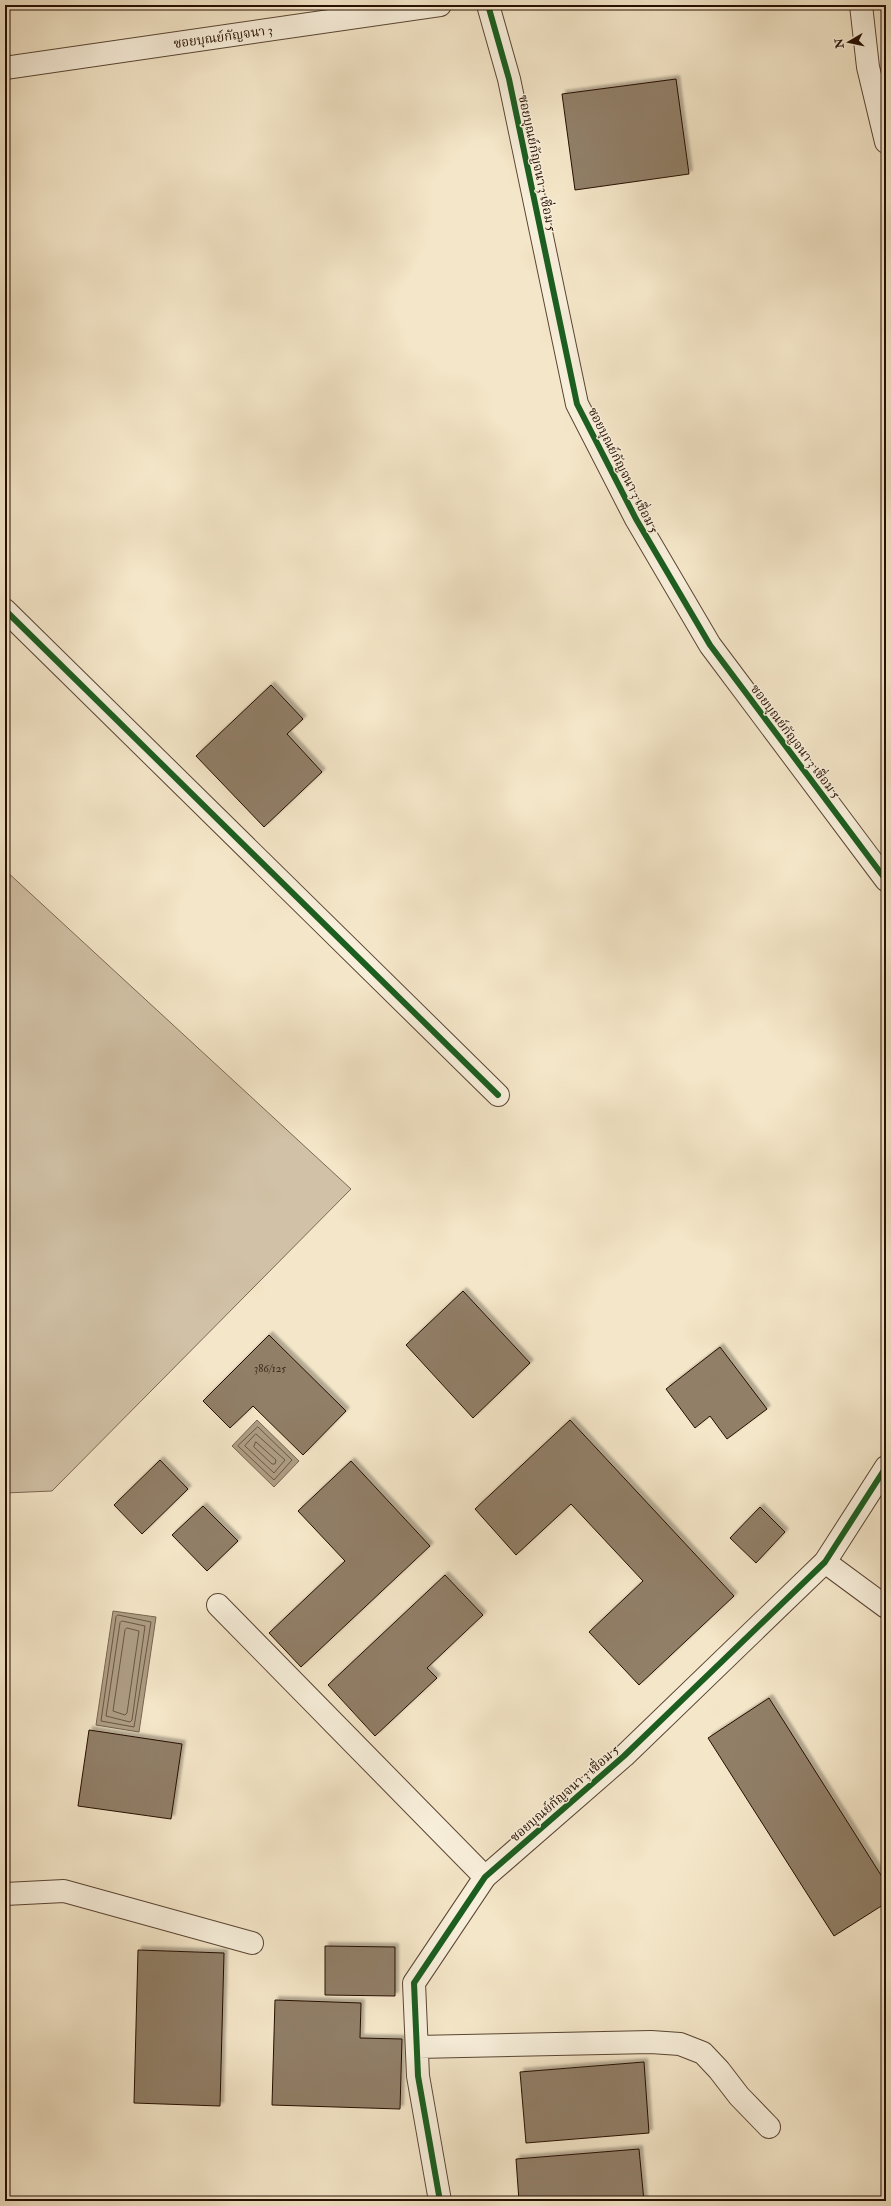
<svg xmlns="http://www.w3.org/2000/svg" width="891" height="2206" font-family="'IM FELL Double Pica','Noto Serif Thai',serif">
  <defs>
    <filter id="shadow"><feDropShadow dx="3.5" dy="-3.5" stdDeviation="1" flood-color="#0004"/></filter>
  </defs>
  <rect width="100%" height="100%" fill="#f4e6c8"/>
  <filter id="stains"><feTurbulence type="fractalNoise" baseFrequency=".005" numOctaves="4"/><feColorMatrix values="0 0 0 0 .2 0 0 0 0 .09 0 0 0 0 .02 0 0 0 .5 -.17"/></filter>
  <radialGradient id="worn" r=".72"><stop offset=".6" stop-color="#630" stop-opacity="0"/><stop offset="1" stop-color="#630" stop-opacity=".3"/></radialGradient>
  <!-- green -->
  <path fill="#d1c1a6" stroke="#7c6854" d="M5,870L351,1189L52,1491L5,1493Z"/>
  <!-- water -->
  <path fill="#ae9d84" stroke="#786450" d="M257,1420L299,1461L274,1487L232,1446Z
    M113,1611L156,1617L139,1732L96,1725Z"/>
  <g fill="none" stroke-linecap="round" stroke-linejoin="round">
    <!-- shore -->
    <path stroke="#6a5642" stroke-width="1" d="M258,1427L292,1460L274,1480L238,1446Z
      M256,1434L285,1460L274,1473L245,1446Z
      M256,1442L276,1460L275,1464H272L254,1447Z
      M118,1615L151,1622L134,1727L101,1721L116,1617Z
      M122,1621L145,1626L132,1720L130,1722L106,1716L120,1623Z
      M127,1628L139,1631L127,1713L125,1715L113,1711L125,1630Z"/>
  </g>
  <!-- building -->
  <path fill="#917f68" stroke="#260f01" filter="url(#shadow)" d="M676,79L689,174L575,190L562,94Z
    M271,685L303,719L287,734L322,772L264,827L196,756Z
    M463,1291L530,1363L473,1418L406,1345Z
    M269,1335L346,1411L303,1455L253,1406L230,1428L203,1401Z
    M720,1347L767,1409L727,1439L710,1416L695,1428L666,1389Z
    M570,1420L734,1596L639,1685L589,1632L643,1581L571,1504L516,1555L475,1509Z
    M160,1460L188,1489L142,1534L114,1505Z
    M351,1461L430,1546L301,1667L269,1633L345,1561L298,1511Z
    M203,1506L238,1541L207,1571L172,1535Z
    M760,1507L785,1532L756,1563L730,1538Z
    M445,1575L483,1615L427,1668L437,1678L375,1736L328,1685Z
    M769,1698L886,1883V1903L834,1936L708,1738Z
    M89,1730L182,1744L171,1819L78,1806Z
    M325,1946L395,1947V1996L325,1995Z
    M138,1950L224,1953L220,2106L134,2103Z
    M275,2000L361,2003L360,2038L402,2039L400,2109L272,2105Z
    M644,2062L649,2133L526,2143L520,2072Z
    M639,2149L644,2201H519L516,2159Z"/>
  <g fill="none" stroke-linecap="round" stroke-linejoin="round">
    <!-- service casing -->
    <g stroke="#5a4533" stroke-width="24">
      <path id="service" d="M825,1562L886,1607
        M218,1605L485,1877"/>
    </g>
    <!-- minor casing -->
    <g stroke="#5a4533" stroke-width="24">
      <path id="minor" d="M488,5L509,79L577,404L636,519L710,645L886,880
        M861,5L868,67L886,142
        M5,68L440,5
        M5,610L498,1095
        M5,1894L64,1891L252,1943
        M417,2047L651,2042L680,2044L703,2053L719,2070L739,2096L769,2127
        M440,2201L418,2076L414,1983L485,1877L624,1756L825,1562L886,1467"/>
    </g>
    <!-- service -->
    <use href="#service" stroke="#f8efdb" stroke-width="22"/>
    <!-- minor -->
    <use href="#minor" stroke="#f8efdb" stroke-width="22"/>
    <!-- cycleway casing -->
    <g stroke="#f8efdb" stroke-width="8">
      <path id="cycleway" d="M488,5L509,79L577,404L636,519L710,645L886,880
        M5,610L498,1095
        M440,2201L418,2076L414,1983L485,1877L624,1756L825,1562L886,1467"/>
    </g>
    <!-- cycleway -->
    <use href="#cycleway" stroke="#1b5e20" stroke-width="6"/>
  </g>
  <g text-anchor="middle" stroke-width="3" stroke-linejoin="round" paint-order="stroke">
    <!-- number labels -->
    <g font-size="11" fill="#412b1b">
      <text x="270" y="1372">386/125</text>
    </g>
    <!-- street labels -->
    <g font-size="13" fill="#260f01" stroke="#f8efdb">
      <text transform="translate(223 36) rotate(-8)" y="5">ซอยบุณย์กัญจนา 3</text>
      <text transform="translate(538 163) rotate(78)" y="5">ซอยบุณย์กัญจนา 3 เชื่อม 5</text>
      <text transform="translate(624 470) rotate(63)" y="5">ซอยบุณย์กัญจนา 3 เชื่อม 5</text>
      <text transform="translate(796 741) rotate(53)" y="5">ซอยบุณย์กัญจนา 3 เชื่อม 5</text>
      <text transform="translate(564 1793) rotate(-41)" y="5">ซอยบุณย์กัญจนา 3 เชื่อม 5</text>
    </g>
  </g>
  <!-- margin -->
  <rect width="891" height="2206" fill="none" stroke="#f4e6c8" stroke-width="20"/>
  <rect x="6" y="6" width="879" height="2194" fill="none" stroke="#260f01" stroke-width="2"/>
  <rect x="10" y="10" width="871" height="2186" fill="none" stroke="#260f01"/>
  <!-- north arrow -->
  <g transform="translate(849 42) rotate(261)" stroke="#f8efdb" stroke-width="3" paint-order="stroke">
  <path d="M0-3L7 15L0 10L-7 15Z" fill="#260f01"/>
  <text y="-6" font-size="11" font-weight="bold" text-anchor="middle" fill="#260f01">N</text>
  </g>
  <rect width="100%" height="100%" filter="url(#stains)"/>
  <rect width="100%" height="100%" fill="url(#worn)"/>
</svg>
